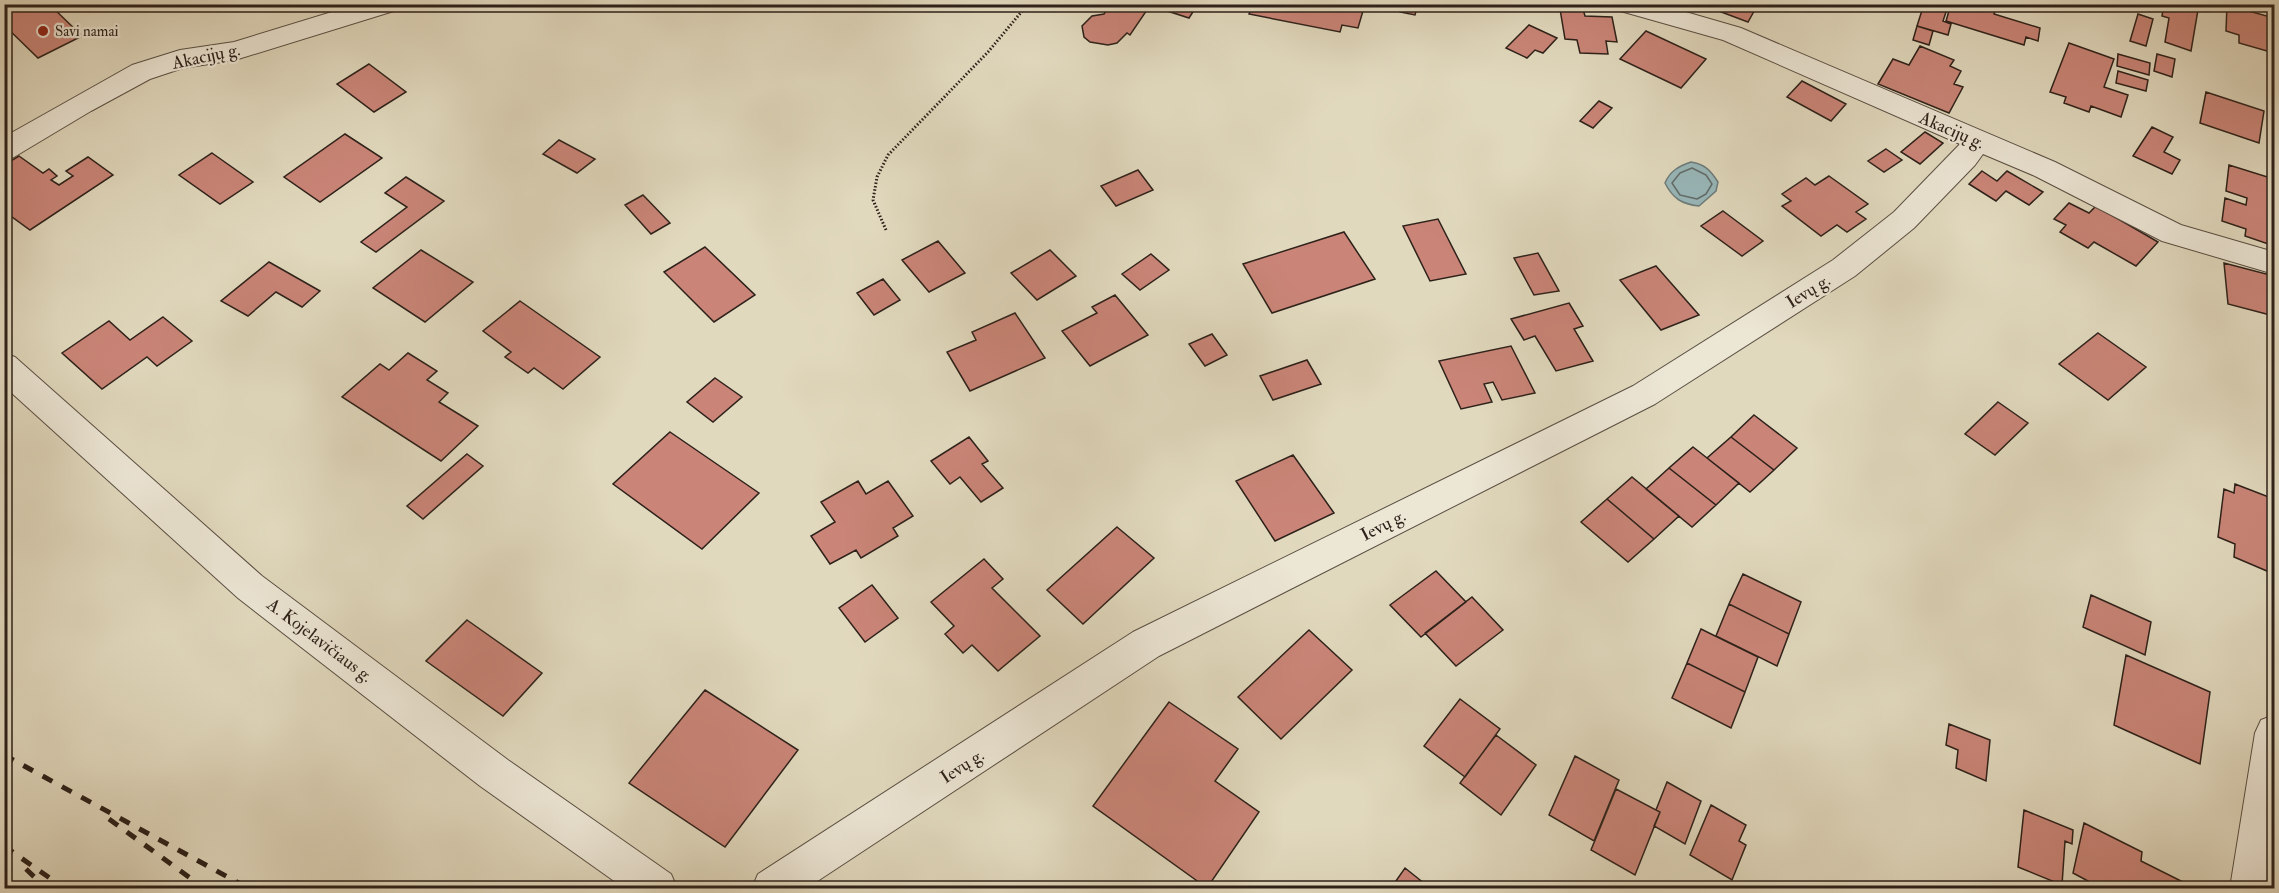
<svg xmlns="http://www.w3.org/2000/svg" width="2279" height="893" font-family="'IM FELL Double Pica',serif">
  <rect width="100%" height="100%" fill="#e1d9be"/>
  <filter id="stains"><feTurbulence type="fractalNoise" baseFrequency=".00333" numOctaves="4"/><feColorMatrix values="0 0 0 0 .2 0 0 0 0 .09 0 0 0 0 .02 0 0 0 .5 -.17"/></filter>
  <radialGradient id="worn" r=".72"><stop offset=".6" stop-color="#630" stop-opacity="0"/><stop offset="1" stop-color="#630" stop-opacity=".3"/></radialGradient>
  <!-- water -->
  <path fill="#98b8bb" stroke="#6d7c7b" stroke-width="1.5" d="M1691,162C1705,164 1711,171 1718,182L1716,191L1699,206C1682,204 1673,199 1665,183C1670,171 1679,166 1691,162Z"/>
  <g fill="none" stroke-linecap="round" stroke-linejoin="round">
    <!-- shore -->
    <path stroke="#626c6a" stroke-width="1.5" d="M1692,168L1706,175L1712,184L1706,194L1697,199L1680,195L1672,183L1680,173Z"/>
  </g>
  <!-- building -->
  <path fill="#ca8578" stroke="#2d211a" stroke-width="1.5" d="M4,4H49L82,36L38,58L4,25Z
    M1110,4H1151L1130,35L1127,33L1117,43L1108,45L1090,42L1084,37L1082,26L1092,16L1104,14Z
    M1160,4H1198L1189,18L1158,8Z
    M1253,4H1365L1358,28L1342,25L1340,32L1249,14Z
    M1402,4H1418L1415,15L1400,12Z
    M1700,4H1758L1748,22Z
    M1924,4L1948,6L1943,21L1951,24L1948,35L1917,26Z
    M1951,4H1997L1994,14L2040,28L2038,41L2026,37L2024,45L1946,21Z
    M2164,4H2199L2191,51L2165,42L2169,18L2162,16Z
    M2227,5L2274,18V53L2239,43V35L2226,31Z
    M1560,9H1583L1585,16L1612,17L1617,42L1606,41L1608,54L1580,53L1577,40L1565,39Z
    M2138,14L2153,19L2146,46L2130,41Z
    M1529,25L1557,38L1543,53L1535,50L1527,58L1506,48Z
    M1917,26L1933,31L1929,45L1913,40Z
    M1646,31L1706,59L1681,88L1620,59Z
    M2069,43L2114,59L2104,87L2128,95L2121,117L2091,106L2089,112L2064,103L2066,97L2050,92Z
    M1920,46L1954,60L1950,66L1961,71L1954,84L1963,87L1949,113L1878,84L1893,59L1909,65Z
    M2118,54L2150,63L2149,75L2117,66Z
    M2157,54L2175,59L2172,77L2154,71Z
    M369,64L406,92L374,112L337,84Z
    M2118,71L2148,80L2146,91L2116,83Z
    M1802,81L1846,104L1831,121L1787,97Z
    M2206,92L2264,111L2259,143L2200,123Z
    M1599,101L1612,108L1593,128L1580,121Z
    M2152,127L2173,137L2164,152L2180,160L2172,174L2133,156Z
    M1925,132L1943,143L1920,164L1901,152Z
    M345,134L382,158L320,202L284,177Z
    M559,140L595,159L577,173L543,154Z
    M1886,149L1902,160L1884,172L1868,161Z
    M212,153L253,182L220,204L179,175Z
    M19,156L43,173L49,169L57,176L51,180L59,185L73,176L66,171L88,157L113,175L30,230L4,211V165Z
    M2229,165L2274,179V246L2245,236L2246,229L2222,221L2225,198L2246,205L2247,198L2226,191Z
    M1138,170L1153,190L1116,206L1101,186Z
    M1982,171L1997,181L2007,171L2043,192L2029,205L2006,191L1996,201L1969,184Z
    M1829,176L1868,204L1856,212L1866,219L1847,232L1837,225L1821,236L1782,206L1791,201L1782,194L1806,178L1815,185Z
    M406,177L444,201L376,252L361,242L407,207L385,193Z
    M643,195L670,223L651,234L625,205Z
    M2069,203L2089,213L2096,206L2158,242L2136,266L2094,242L2088,248L2060,232L2066,225L2054,219Z
    M1723,211L1763,241L1742,256L1701,226Z
    M1438,219L1466,274L1430,281L1403,226Z
    M1344,232L1375,279L1272,313L1243,264Z
    M938,241L965,273L929,292L902,260Z
    M705,247L755,295L714,322L664,272Z
    M421,250L473,282L425,322L373,288Z
    M1050,250L1076,276L1037,300L1011,273Z
    M1538,253L1559,291L1534,295L1514,258Z
    M1151,254L1169,270L1140,290L1122,274Z
    M269,262L320,291L302,307L276,292L248,316L221,301Z
    M2224,263L2274,276V316L2228,304Z
    M1656,266L1699,315L1661,330L1620,280Z
    M883,279L900,300L874,315L857,293Z
    M1115,295L1148,335L1090,366L1062,331L1097,313L1092,307Z
    M520,301L600,357L563,389L534,368L528,373L505,357L511,352L483,331Z
    M1569,303L1583,326L1574,329L1593,361L1556,371L1535,336L1524,340L1511,319Z
    M1015,313L1045,358L970,391L947,352L976,340L972,332Z
    M163,317L192,341L157,366L147,357L102,389L62,353L109,321L130,340Z
    M2098,333L2146,367L2108,400L2059,364Z
    M1212,334L1227,355L1205,366L1189,344Z
    M1511,346L1535,393L1502,400L1493,382L1484,384L1492,402L1461,409L1439,361Z
    M408,353L437,371L427,380L448,393L439,402L478,426L441,461L342,397L380,364L389,370Z
    M1307,360L1321,384L1273,400L1260,376Z
    M715,378L742,397L713,422L687,402Z
    M1998,402L2028,423L1995,455L1965,434Z
    M1754,415L1797,448L1774,470L1731,437Z
    M670,432L759,493L702,549L613,484Z
    M969,437L988,461L982,464L1003,488L981,502L960,477L950,484L931,461Z
    M1731,437L1774,470L1750,492L1707,458Z
    M1693,447L1739,483L1716,505L1669,468Z
    M467,454L483,466L423,519L407,506Z
    M1293,455L1334,513L1275,541L1236,481Z
    M1669,468L1716,505L1692,527L1646,489Z
    M1632,477L1679,516L1654,539L1607,499Z
    M858,481L866,494L888,481L913,516L893,528L898,536L861,558L856,550L830,564L811,536L835,522L821,502Z
    M2235,484L2274,499V574L2234,557L2235,544L2218,537L2224,489L2234,493Z
    M1607,499L1654,539L1628,562L1581,522Z
    M1117,527L1154,558L1083,624L1047,590Z
    M984,559L1003,579L992,588L1040,636L998,671L972,645L963,653L945,634L954,626L931,602Z
    M1436,571L1466,602L1421,637L1390,605Z
    M1743,574L1801,602L1789,634L1729,604Z
    M872,585L898,618L865,642L839,608Z
    M2091,595L2151,622L2145,655L2083,627Z
    M1472,597L1503,630L1456,666L1425,633Z
    M1729,604L1789,634L1777,666L1716,636Z
    M467,620L542,673L503,716L426,661Z
    M1701,629L1758,657L1745,692L1687,663Z
    M1309,630L1352,670L1281,739L1238,697Z
    M2126,655L2210,692L2200,764L2114,725Z
    M1687,663L1745,692L1731,728L1672,698Z
    M705,690L798,750L725,847L629,783Z
    M1460,699L1500,729L1465,777L1424,746Z
    M1169,702L1238,749L1215,781L1259,812L1207,888L1093,806Z
    M1949,724L1990,740L1986,781L1956,768L1958,750L1946,745Z
    M1496,735L1536,765L1501,815L1460,783Z
    M1575,756L1619,780L1594,841L1549,815Z
    M1667,782L1701,801L1685,844L1654,826L1660,812L1656,810Z
    M1616,789L1660,812L1635,875L1591,850Z
    M1711,805L1746,825L1739,841L1746,845L1732,880L1690,855Z
    M2024,810L2073,830L2072,844L2065,841L2062,885L2018,867Z
    M2084,823L2142,852L2141,861L2183,882L2182,888H2101L2073,873Z
    M1405,868L1430,888H1391Z"/>
  <g fill="none" stroke-linecap="round" stroke-linejoin="round">
    <!-- minor casing -->
    <g stroke="#5a4f43" stroke-width="2">
      <path id="minor" d="M358,4H401L397,10L235,60L183,68L150,79L91,111L14,157L4,160V137L132,65L180,50L234,42Z
        M1613,4H1658L1741,28L2055,162L2181,225L2274,252V274L2162,241L2035,176L1983,154L1975,165L1914,228L1855,276L1655,404L1159,656L807,888H752L758,874L1133,632L1633,386L1833,260L1894,212L1960,144L1723,40L1617,10Z
        M4,353L15,357L262,576L508,760L671,874L677,888H624L480,786L238,598L4,386Z
        M2274,715V858L2270,888H2230L2255,733L2261,720Z"/>
    </g>
    <!-- path -->
    <path stroke="#2d211a" stroke-width="3" stroke-dasharray="1.5 2" stroke-linecap="butt" d="M886,230L873,200L877,177L888,155L988,52L1028,4"/>
    <!-- minor -->
    <use href="#minor" fill="#ece6d5" fill-rule="evenodd"/>
    <!-- rail -->
    <path stroke="#2d211a" stroke-width="5" stroke-dasharray="11 11" stroke-linecap="butt" d="M4,755L248,888
      M109,819L204,888
      M4,846L64,888
      M26,869L46,888"/>
  </g>
  <!-- markers -->
  <circle fill="#8f2418" stroke="#ece6d5" stroke-width="2" cx="43" cy="31" r="6"/>
  <g text-anchor="middle" stroke-width="4.5" stroke-linejoin="round" paint-order="stroke">
    <!-- far-poi labels -->
    <g font-size="15" fill="#2d211a" stroke="#ece6d5" text-anchor="start">
      <text x="55" y="36">Savi namai</text>
    </g>
    <!-- street labels -->
    <g font-size="18" fill="#2d211a" stroke="#ece6d5">
      <text transform="translate(206 56) rotate(-12)" y="6">Akacijų g.</text>
      <text transform="translate(1952 130) rotate(23)" y="6">Akacijų g.</text>
      <text transform="translate(1808 291) rotate(-32)" y="6">Ievų g.</text>
      <text transform="translate(1383 525) rotate(-27)" y="6">Ievų g.</text>
      <text transform="translate(320 640) rotate(37)" y="6">A. Kojelavičiaus g.</text>
      <text transform="translate(962 766) rotate(-33)" y="6">Ievų g.</text>
    </g>
  </g>
  <!-- margin -->
  <rect width="2279" height="893" fill="none" stroke="#e1d9be" stroke-width="24"/>
  <rect x="6" y="6" width="2267" height="881" fill="none" stroke="#2d211a" stroke-width="3"/>
  <rect x="12" y="12" width="2255" height="869" fill="none" stroke="#2d211a" stroke-width="1.5"/>
  <rect width="100%" height="100%" filter="url(#stains)"/>
  <rect width="100%" height="100%" fill="url(#worn)"/>
</svg>
